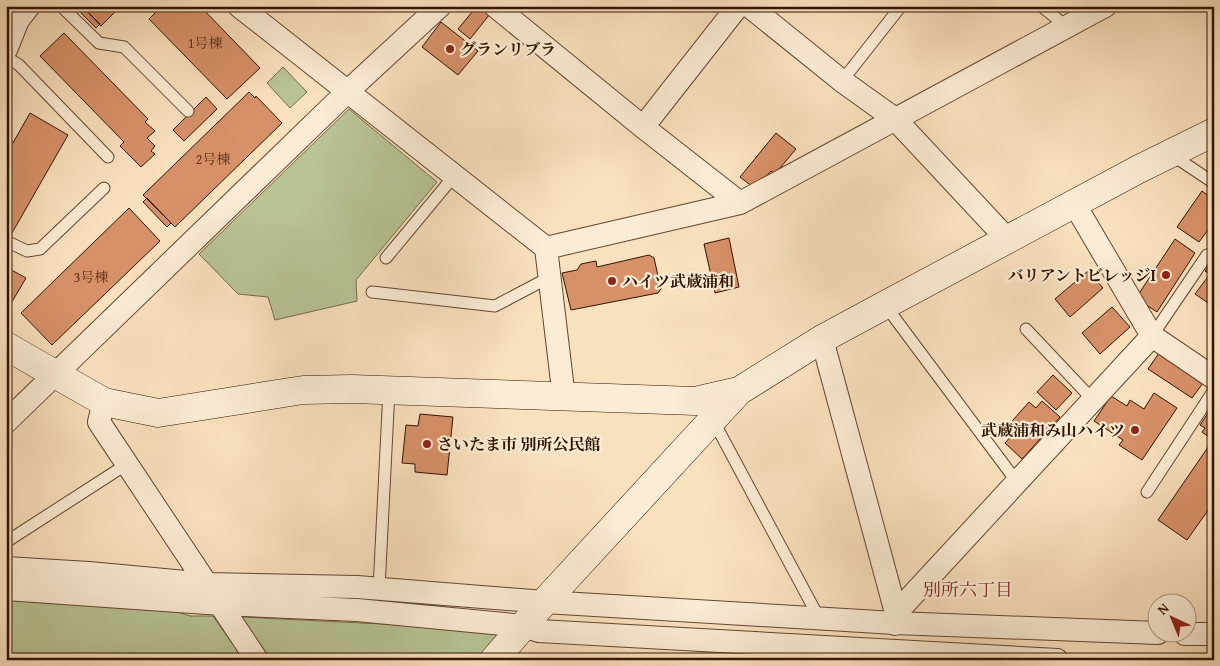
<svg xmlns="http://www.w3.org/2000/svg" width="1220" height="666" font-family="'Gentium Book Plus','Noto Serif JP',serif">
  <rect width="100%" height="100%" fill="#fae1be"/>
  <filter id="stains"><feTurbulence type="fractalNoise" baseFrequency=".004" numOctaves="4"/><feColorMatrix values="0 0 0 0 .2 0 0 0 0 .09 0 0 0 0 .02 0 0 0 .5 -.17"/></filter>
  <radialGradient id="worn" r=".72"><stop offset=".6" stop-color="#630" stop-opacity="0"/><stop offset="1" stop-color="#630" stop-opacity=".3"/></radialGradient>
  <!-- green -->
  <path fill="#b9c495" stroke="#756c4a" d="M283,67L307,92L290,108L267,83Z
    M349,109L437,182L356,280L357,301L275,320L268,297L238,294L199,254Z
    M6,600L175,611L190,616H213L244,660H6Z
    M242,617L501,630L478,660L337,656L333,660H269Z"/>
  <!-- building -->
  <path fill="#d79169" stroke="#311400" d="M74,6H82L100,24L96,28Z
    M82,6H121L101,26Z
    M162,6H200L260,68L227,99L149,19Z
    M477,6H481L490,14L470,39L458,29Z
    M441,22L478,51L458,75L422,47Z
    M64,33L148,119L145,122L155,131L147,138L155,146L151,151L155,154L141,167L120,146L124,142L40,56Z
    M249,92L255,98L256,96L282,123L175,227L143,195Z
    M206,97L217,109L184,141L173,130Z
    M30,113L68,135L12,233L6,229V155Z
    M776,133L796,149L775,174L771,171L760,183L753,187L740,177Z
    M1202,191L1214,200V225L1210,231L1208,230L1199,242L1177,227Z
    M147,198L171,223L167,227L143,202Z
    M129,208L160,241L52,345L21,313Z
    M729,238L739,287L715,293L704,244Z
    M1175,239L1195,253L1157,312L1136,298Z
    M649,255L654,258L661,289L658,293L571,310L562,273L577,270L581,264L596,261L597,267Z
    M1214,259V307L1195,294L1210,274L1205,271Z
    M6,267L26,278L6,312Z
    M1088,271L1103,288L1070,317L1055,299Z
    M1112,307L1130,327L1100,354L1082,333Z
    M1159,353L1203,383L1192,398L1148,369Z
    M1053,375L1072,393L1056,410L1037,392Z
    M1154,393L1177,408L1142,460L1119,445L1123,440L1094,421L1111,396L1127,406L1130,400L1144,409Z
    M1042,401L1060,417L1022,459L1005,443L1013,434L1006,428L1029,402L1036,408Z
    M1214,404V502L1187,540L1158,520L1213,440L1202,432L1205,428L1200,425Z
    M420,414L453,417L447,475L415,472V464L402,463L406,425L418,426Z"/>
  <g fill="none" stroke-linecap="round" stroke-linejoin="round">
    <!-- lane casing -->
    <g stroke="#634730" stroke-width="13">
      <path id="lane" d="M61,6L99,43L124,47L188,111
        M1041,6L1066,26
        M6,57L19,65L108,157
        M842,81L901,6
        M1172,155L1214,183
        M6,241L27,251L40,249L104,188
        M386,258L454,176
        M372,292L495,306L550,277
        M885,305L1017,482
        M1026,329L1093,400
        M1152,336L1207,255
        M713,420L819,618
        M1147,492L1214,390
        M6,542L127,464
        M379,589L389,390"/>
    </g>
    <!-- street casing -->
    <g stroke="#634730" stroke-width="24">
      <path id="street" d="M239,6L546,248L564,398
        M495,6L643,127L740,203
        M749,6L842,81L895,119L1008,240
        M6,50L18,20L29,6
        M643,127L738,6
        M546,248L740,203L1105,6
        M1152,336L1214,378
        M822,339L896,613L895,624
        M104,402L99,422L257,660
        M6,422L347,92L440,6
        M6,568L89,573L207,584L357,587L545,602L895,623L1158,633
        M6,589L221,604L357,610L524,626L539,631L1057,660
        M896,613L1152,336L1075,205
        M1185,634H1214"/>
    </g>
    <!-- secondary casing -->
    <g stroke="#311400" stroke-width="29">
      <path id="secondary" d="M6,346L104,402L158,413L303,390L352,389L695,401L739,391L822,339L885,305L1139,169L1214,132
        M494,660L537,610L739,391"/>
    </g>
    <!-- lane -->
    <use href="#lane" stroke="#fcecd5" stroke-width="11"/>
    <!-- street -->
    <use href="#street" stroke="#fcecd5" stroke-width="22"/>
    <!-- secondary -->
    <use href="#secondary" stroke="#fcecd5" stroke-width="28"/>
  </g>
  <!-- markers -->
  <g fill="#8f2418" stroke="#fcecd5" stroke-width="2">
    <circle cx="450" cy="49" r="5"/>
    <circle cx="1166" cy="275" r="5"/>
    <circle cx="612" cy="281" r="5"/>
    <circle cx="1135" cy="430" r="5"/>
    <circle cx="427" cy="444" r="5"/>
  </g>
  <g text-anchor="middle" stroke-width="4.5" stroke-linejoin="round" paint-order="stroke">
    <!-- number labels -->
    <g font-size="14" fill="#5a331a">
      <text x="205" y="48">1号棟</text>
      <text x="213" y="164">2号棟</text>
      <text x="91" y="282">3号棟</text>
    </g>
    <!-- poi labels -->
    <g font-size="16" font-weight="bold" fill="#311400" stroke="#fcecd5" text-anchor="start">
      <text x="460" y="55">グランリブラ</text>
      <text x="1156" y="281" text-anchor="end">バリアントビレッジⅠ</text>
      <text x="622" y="287">ハイツ武蔵浦和</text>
      <text x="1125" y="436" text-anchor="end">武蔵浦和み山ハイツ</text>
      <text x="437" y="450">さいたま市 別所公民館</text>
    </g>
    <!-- neighbourhood labels -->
    <g font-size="18" fill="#7a1f14" stroke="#fcecd5">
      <text x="968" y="596">別所六丁目</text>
    </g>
  </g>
  <!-- margin -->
  <rect width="1220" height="666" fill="none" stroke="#fae1be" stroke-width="25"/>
  <rect x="8" y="8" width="1205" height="651" fill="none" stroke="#311400" stroke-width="2.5"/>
  <rect x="12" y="12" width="1195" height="641" fill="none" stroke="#311400"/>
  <!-- north arrow -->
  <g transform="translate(1172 618) rotate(316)"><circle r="24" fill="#fcecd5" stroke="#ab9680"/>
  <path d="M0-4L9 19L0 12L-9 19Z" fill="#8f2418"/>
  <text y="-8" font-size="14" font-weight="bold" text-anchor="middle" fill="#311400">N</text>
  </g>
  <rect width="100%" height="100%" filter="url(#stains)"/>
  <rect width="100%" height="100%" fill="url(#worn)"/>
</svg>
